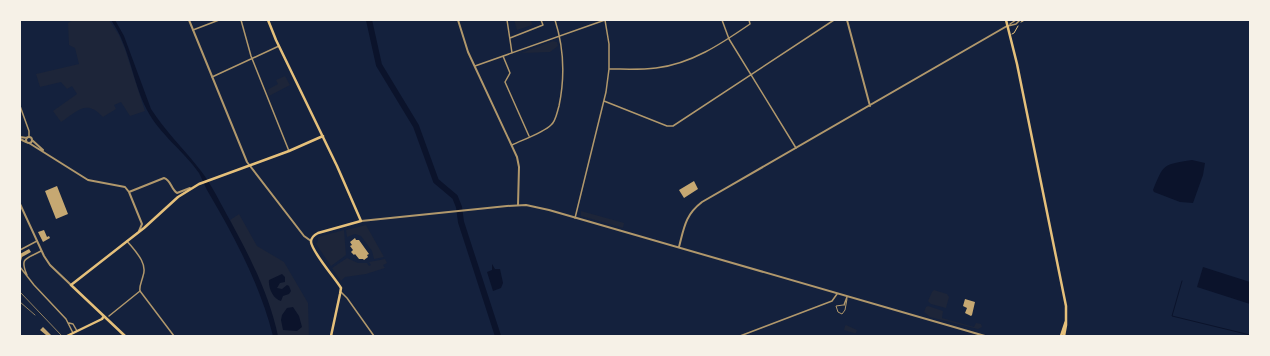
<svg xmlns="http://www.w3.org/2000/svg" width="1270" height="356" font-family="Montserrat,sans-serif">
  <rect width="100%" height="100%" fill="#14213d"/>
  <!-- green -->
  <path fill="#1d2539" d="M73,20H109L119,35L125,49L145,111L130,116L121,102L114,105L116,109L103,117C86,99 78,111 61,122L53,111L77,94L72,86L67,89L61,82L40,87L36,74L79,64L75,48L69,45L68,23Z
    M514,20H531L532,25L517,30Z
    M553,41L557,42L558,46L550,52L522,53L505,59Z
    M285,76L290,85L269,96L267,90L278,84L276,80Z
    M581,211L624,223L623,228L581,216Z
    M239,214L257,246L284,262L308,303L309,336H275L255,277L230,220Z
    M366,225L384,257L374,259L372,251L361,236L355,234L347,237L346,230Z
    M344,230L346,255L331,266L316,244L318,241V237Z
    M347,258L358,263H367L369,266L371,265L369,262L385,259L387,263L383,265L385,268L366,274L345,277L341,281L332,268Z
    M934,290L947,294L949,297L946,308L931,304L928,301L932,292Z
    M928,306L943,311L942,318L974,327L976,323L981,324L982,327L978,329L930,317L924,312L926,307Z
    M846,325L857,330L856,333H854L844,330L845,326Z"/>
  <!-- water -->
  <path fill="#0b132b" d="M111,20H115L124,36L151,109C165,131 185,150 201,171C211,184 219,200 227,215C248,253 269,293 278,336H273C260,284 234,236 207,190C204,184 202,179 199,173C184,151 160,135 147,110C132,81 130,47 111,20Z
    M1192,160L1205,163L1203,175L1193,203L1180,202L1154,192L1153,190C1164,163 1163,165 1192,160Z
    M492,264L495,269H500L503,283L501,288L493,291L487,272L492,270Z
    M1203,267L1250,282V304L1197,287Z
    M282,274L285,277V282L280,283L277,288L282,289L287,285L289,286L291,291L289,294L283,296L281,301C273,299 268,287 269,280Z
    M293,307L299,316L302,327L297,331L283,330L281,320L282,315L287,308Z"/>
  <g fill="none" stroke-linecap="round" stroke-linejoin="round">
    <!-- stream -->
    <path stroke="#0b132b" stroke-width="1" d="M1182,281L1172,316L1250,335"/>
    <!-- river -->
    <path stroke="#0b132b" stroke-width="6" d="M369,20L379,65L416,126L436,181L455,197L459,207L461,222L498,336"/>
  </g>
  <!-- building -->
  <path fill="#c6a872" d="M694,181L698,189L684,198L679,190Z
    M57,186L68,214L56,219L45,191Z
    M44,230L47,237L49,236L50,238L43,242L38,232Z
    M355,238L356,240H359L369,254L367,255L368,257L364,260L363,259H359L355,254L354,255L351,252L353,250L350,246L352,245L350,242Z
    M29,249L31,252L22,257L21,261L20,260V254Z
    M965,299L975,302L972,315L971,316L965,313L967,308L963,306Z
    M43,327L51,335V336L46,335L40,330Z"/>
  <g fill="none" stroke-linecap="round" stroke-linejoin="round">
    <!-- path -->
    <path stroke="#e5c07b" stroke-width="1" d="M1021,22L1025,20
      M1012,34L1014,33L1018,26"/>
    <!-- service -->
    <path stroke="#b1986c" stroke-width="1" d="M843,305L836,306L838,312L842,314L845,310L847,299"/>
    <!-- pedestrian -->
    <path stroke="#b1986c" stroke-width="1.5" d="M109,316L140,291"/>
    <!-- minor -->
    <path stroke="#b1986c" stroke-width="1.5" d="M241,20L251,56L289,151
      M507,20L512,53
      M722,20L729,39L796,148
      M1010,24L1016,20
      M1008,26L1016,24L1020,20
      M193,30L219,20
      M510,38L543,25L541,20
      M503,56L510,73L505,82L529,136
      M475,66L605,20
      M609,69C624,69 640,70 656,68C691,64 721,44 750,24L749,20
      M212,77L279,46
      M604,101L667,126H673L834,20
      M20,106L29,131V137
      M512,145C522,140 543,133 551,125C556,121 557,112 559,106C565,77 564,48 555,20
      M575,218L606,92L609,69V44L605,20
      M127,241C135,251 148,263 143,276C142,281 139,286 140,291L174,336
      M20,250L37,241
      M20,267L34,285L66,319L73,333
      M27,275C19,257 27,259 41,251
      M341,292L347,298L374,336
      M844,305L847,297
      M69,323L73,324L77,331
      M740,336L832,301L837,294"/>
    <!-- tertiary -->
    <path stroke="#b1986c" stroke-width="2" d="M189,20L247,162L304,236L311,241
      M458,20L468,52L517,157L519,167L518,205
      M847,20L870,106
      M20,137L27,138
      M26 140a3 3 0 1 1 6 0a3 3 0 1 1-6 0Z
      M20,139L26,142
      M32,140L43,150
      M29,143L88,180L125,187L129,192L142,224L139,231
      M129,192L164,178C171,180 171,189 177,193L190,188
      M20,204L44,256L50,265L71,285
      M361,221L507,206L526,205L549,210L985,336
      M679,247C684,228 685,215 702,202L1007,26"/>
    <!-- secondary -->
    <path stroke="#e5c07b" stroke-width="2.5" d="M268,20L276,40L337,166L361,221L318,233C314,235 311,237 311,242C312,252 335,278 341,288L340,294L331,336
      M1006,20L1017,64L1066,306V325L1064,336
      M67,336L102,319L104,316
      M125,336L71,285L144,228L178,197L199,184L289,151L323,136
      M1061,336L1066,321"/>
    <!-- rail -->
    <path stroke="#918062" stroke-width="1" d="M20,292L62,336
      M20,302L35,315"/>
  </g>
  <!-- border -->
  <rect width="1270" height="356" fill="none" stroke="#f6f1e7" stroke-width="42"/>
</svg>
